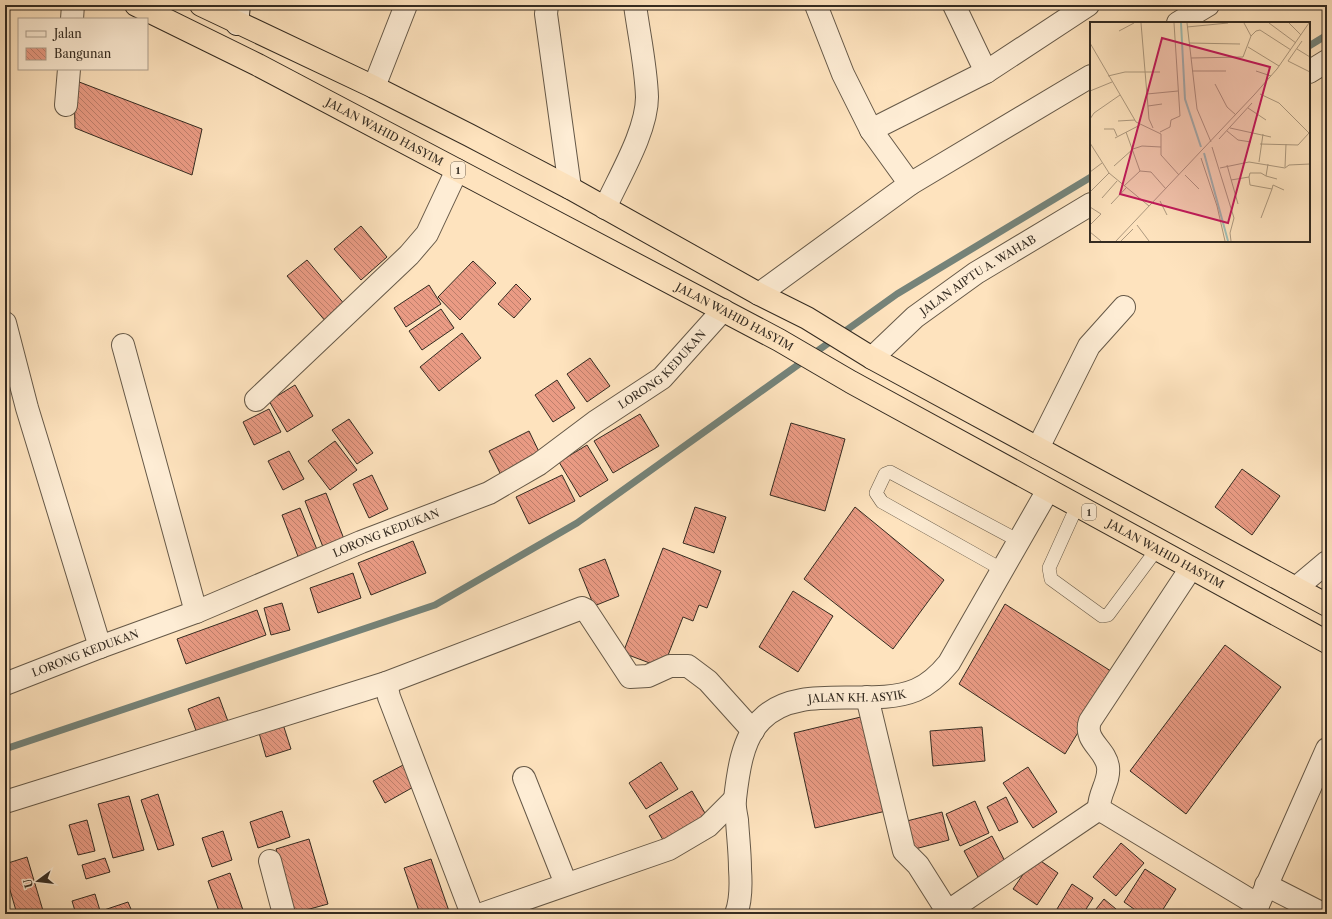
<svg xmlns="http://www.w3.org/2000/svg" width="1332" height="919" font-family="'Libre Caslon Text',serif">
  <defs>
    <pattern id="building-back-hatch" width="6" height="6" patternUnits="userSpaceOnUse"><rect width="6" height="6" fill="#ea9b84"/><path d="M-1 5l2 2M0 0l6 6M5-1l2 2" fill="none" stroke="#be7f6c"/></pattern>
  </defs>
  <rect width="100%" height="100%" fill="#fee3be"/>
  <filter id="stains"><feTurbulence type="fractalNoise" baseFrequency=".005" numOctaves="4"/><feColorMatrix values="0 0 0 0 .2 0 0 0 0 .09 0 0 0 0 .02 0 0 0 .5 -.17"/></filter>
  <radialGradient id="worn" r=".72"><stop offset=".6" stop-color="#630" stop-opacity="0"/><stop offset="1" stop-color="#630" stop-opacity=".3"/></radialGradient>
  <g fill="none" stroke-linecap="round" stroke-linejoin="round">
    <!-- stream -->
    <path stroke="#758379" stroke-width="7" d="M1309,46L1327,35
      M5,749L435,605L577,523L897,294L1091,177"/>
  </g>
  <!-- building -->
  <path fill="url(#building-back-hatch)" stroke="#342b21" d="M74,80L202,129L192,175L75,128Z
    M361,226L387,257L361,280L334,249Z
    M307,260L346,306L327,323L287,276Z
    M473,261L496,283L460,320L438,297Z
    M516,284L531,299L514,318L498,304Z
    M429,285L441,304L406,327L394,308Z
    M441,309L454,328L422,350L409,331Z
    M462,333L481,358L439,391L420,367Z
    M590,358L610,386L587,402L567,374Z
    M557,380L575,408L553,422L535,395Z
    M295,385L313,416L287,432L269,401Z
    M269,409L281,432L254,445L243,422Z
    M640,414L659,446L613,473L594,441Z
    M349,419L373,453L357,464L332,430Z
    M791,423L845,439L825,511L770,495Z
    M529,431L541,456L501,475L489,451Z
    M335,441L357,470L330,490L308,461Z
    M587,445L608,480L580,497L559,462Z
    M289,451L304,479L283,490L268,461Z
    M1242,469L1280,496L1252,535L1215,507Z
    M372,475L388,509L369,518L353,484Z
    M562,475L575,501L529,524L516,497Z
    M326,493L344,539L323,547L305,501Z
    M695,507L726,517L714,553L683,543Z
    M855,507L944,580L893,649L804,579Z
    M300,508L318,552L299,559L282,515Z
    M413,541L426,573L371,595L358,563Z
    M663,548L721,571L707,608L699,605L693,621L683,617L663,668L623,653Z
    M605,559L619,596L594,606L579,569Z
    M353,573L361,598L318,613L310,588Z
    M793,591L833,616L798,672L759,647Z
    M282,603L290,630L271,635L264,608Z
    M1005,604L1114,673L1065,754L959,684Z
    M257,610L266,635L186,664L177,639Z
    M1225,645L1281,687L1186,814L1130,771Z
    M219,697L229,724L198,736L188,709Z
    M865,716L886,811L815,828L794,733Z
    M281,718L291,749L266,757L257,726Z
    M982,727L985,761L933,766L930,731Z
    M661,762L678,789L646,809L629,783Z
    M405,764L417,785L385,803L373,781Z
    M1028,767L1057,812L1033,828L1003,783Z
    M692,791L709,820L666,845L649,816Z
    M158,794L174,845L158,850L141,800Z
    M129,796L144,850L113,858L98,804Z
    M1006,797L1018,822L999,831L987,807Z
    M975,801L989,833L960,846L946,814Z
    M282,811L290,837L258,848L250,822Z
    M942,812L949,840L911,850L903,822Z
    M87,820L95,851L78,855L69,825Z
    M223,831L232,860L212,867L202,838Z
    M992,836L1007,865L979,879L964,851Z
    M309,839L328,904L295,913L276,849Z
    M1121,843L1144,863L1116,896L1093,877Z
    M27,857L44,914H17L5,873V864Z
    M1035,857L1058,873L1037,905L1013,889Z
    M105,858L110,872L86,879L82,865Z
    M431,859L450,914H420L404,868Z
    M1145,869L1176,889L1160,914H1141L1124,902Z
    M230,873L243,910L232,914H220L208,881Z
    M1072,884L1093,898L1083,914H1054Z
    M95,894L101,914H76L72,901Z
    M1104,899L1122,914H1092Z
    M128,902L133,914H105L104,910Z
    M392,910L393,914H379Z"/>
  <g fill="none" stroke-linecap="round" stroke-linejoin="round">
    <!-- lane casing -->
    <g stroke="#665948" stroke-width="14">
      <path id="lane" d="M1077,506L1049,568L1051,579L1102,616L1108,615L1157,549
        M1003,570L882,502L876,493L885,474L890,472L1019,541"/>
    </g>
    <!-- street casing -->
    <g stroke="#665948" stroke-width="24">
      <g id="street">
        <path d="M547,5L546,14L570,188"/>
        <path d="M816,5L843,74L871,130L910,184"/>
        <path d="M954,5L986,72"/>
        <path d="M72,19L73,5"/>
        <path d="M1178,23L1208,5"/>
        <path d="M1309,72L1327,61"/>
        <path d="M374,87L406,5"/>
        <path d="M66,105L69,69"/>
        <path d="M871,130L986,72L1088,5"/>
        <path d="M605,208C619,177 647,131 647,97C646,66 639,35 635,5"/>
        <path d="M759,294L910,184L1091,76"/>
        <path d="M5,323L27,408L100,647"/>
        <path d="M123,345L196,612"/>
        <path id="s1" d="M872,358L915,317L976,273L1091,204"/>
        <path d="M256,400L409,255L427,234L457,170"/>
        <path d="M1038,448L1089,346L1124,307"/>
        <path d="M1296,588L1327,562"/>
        <path d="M386,683L389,697L472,914"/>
        <path id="s2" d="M5,684L100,647L196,612L361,542L489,493L539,464L595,422L662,378L723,310"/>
        <path d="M867,697L904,851L918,865L949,914"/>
        <path d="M524,778L566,884"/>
        <path d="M5,802L386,683L582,608L586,610L630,677L648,676L670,666H688L708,681L753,731"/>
        <path d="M1099,809C1098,794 1110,782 1108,767C1106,749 1083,741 1090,721L1191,568"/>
        <path d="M270,861L284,914"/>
        <path d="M1266,885L1323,914"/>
        <path d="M482,914L669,849L708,826L735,799"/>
        <path id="s3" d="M736,914C741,901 741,883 740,869C740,853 738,837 737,820C736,814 734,806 735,799C738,773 742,739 761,720C798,681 871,709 916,690C930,684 940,674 949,663L1048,490"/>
        <path d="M944,914L1099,809L1258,905"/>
        <path d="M1254,914L1327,749"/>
      </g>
    </g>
    <!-- secondary casing -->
    <g stroke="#342b21" stroke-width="24">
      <path id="secondary" d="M237,24L239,5"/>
    </g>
    <!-- highway casing -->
    <g stroke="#342b21" stroke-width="24">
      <g id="highway">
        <path id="s4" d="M136,5L258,65L779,340L851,382L1327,642"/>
        <path d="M201,5L374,87L469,135L570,188L759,294L807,318L872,358L1327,605"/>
      </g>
    </g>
    <!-- lane -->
    <use href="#lane" stroke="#feedd5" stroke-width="13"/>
    <!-- street -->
    <use href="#street" stroke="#feedd5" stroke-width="22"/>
    <!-- secondary -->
    <use href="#secondary" stroke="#feedd5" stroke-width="22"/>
    <!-- highway -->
    <use href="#highway" stroke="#fee3be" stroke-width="22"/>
  </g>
  <g text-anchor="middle" stroke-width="3" stroke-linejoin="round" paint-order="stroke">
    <!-- shield labels -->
    <g fill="#feedd5" stroke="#716557" stroke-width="1">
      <rect x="451" y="162" width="14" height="16" rx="3"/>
      <rect x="1082" y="504" width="14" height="16" rx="3"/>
    </g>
    <g font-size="10" font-weight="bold" fill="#342b21">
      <text x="458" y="174">1</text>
      <text x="1089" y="516">1</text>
    </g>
    <!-- street labels -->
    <g font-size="11" fill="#342b21" stroke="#feedd5">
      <text dy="4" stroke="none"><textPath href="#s4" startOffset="279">JALAN WAHID HASYIM</textPath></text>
      <text dy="4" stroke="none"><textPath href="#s1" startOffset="135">JALAN AIPTU A. WAHAB</textPath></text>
      <text dy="4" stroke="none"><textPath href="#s4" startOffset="675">JALAN WAHID HASYIM</textPath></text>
      <text dy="4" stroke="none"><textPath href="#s2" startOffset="734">LORONG KEDUKAN</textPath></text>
      <text dy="4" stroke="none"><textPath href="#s2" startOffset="410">LORONG KEDUKAN</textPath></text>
      <text dy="4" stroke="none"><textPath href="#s4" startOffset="1167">JALAN WAHID HASYIM</textPath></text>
      <text dy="4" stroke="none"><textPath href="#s2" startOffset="86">LORONG KEDUKAN</textPath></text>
      <text dy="4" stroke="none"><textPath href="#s3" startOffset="302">JALAN KH. ASYIK</textPath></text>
    </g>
  </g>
  <!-- overview -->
  <g transform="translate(1090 22)">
    <rect width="220" height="220" fill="#fee3be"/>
    <path fill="none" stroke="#a0beb4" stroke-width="2" d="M91,1L95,77L111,125M114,131L138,219"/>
    <path fill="none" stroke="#ad997f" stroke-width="1" d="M51,1L59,97L63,106M97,1L107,87L121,120M179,1L206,21M199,1L211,13M97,5L138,1M29,9L44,1M161,14L166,9L170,8L201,28M0,21L46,100L71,112V133L89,153M99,21L150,22M158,25L189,44M207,27L220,35M101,36L153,35L161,14L154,1M198,39L220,50M198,39L212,19M102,49H136M166,49L181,54M18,54L35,50H70M125,62L137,85L146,93M0,69L22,60M57,72L88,69M170,72L189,81L220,112M58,84L72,82M158,86L176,98M0,97L4,91L30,73M28,99L45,98M140,106L181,115M14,107H24L27,114M137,109L148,118L161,120M70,110L80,105L81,98L90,94L84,1M25,116L50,103M129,117L162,81M0,121L19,151L59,184M170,122L208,123L219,111M122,125L144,196L140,211L141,219M111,136L127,184L135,219M169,140L173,112M178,142L176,154L187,157M137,143L148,182M24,144L43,127L52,124L71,125M195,145L196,122M130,146L159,140L195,146L199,143L220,142M50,149L61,150L76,167M0,150L12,141M95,153L109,167M159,155L160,151H171L176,154M141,158L159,155L160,163L182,167L183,163L194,168M34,164L50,149L36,110M0,170L19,151M12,176L27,159M70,179L77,193M21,182L36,166M0,185L11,192L0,203M171,196L182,167M47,203L59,219M0,210L11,219M26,219L164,73L187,47L219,1M31,219L43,207"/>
    <path fill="#c2185b" fill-opacity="0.15" stroke="#c2185b" stroke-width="2" d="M72,16L180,45L138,201L30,172Z"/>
    <rect width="220" height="220" fill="none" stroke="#342b21" stroke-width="2"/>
  </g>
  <!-- margin -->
  <rect width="1332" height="919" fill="none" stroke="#fee3be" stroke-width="20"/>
  <rect x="6" y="6" width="1320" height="907" fill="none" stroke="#342b21" stroke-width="2"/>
  <rect x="10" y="10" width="1312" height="899" fill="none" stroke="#342b21"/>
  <!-- legend -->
  <rect x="18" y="18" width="130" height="52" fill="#feedd5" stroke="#ad9f8d"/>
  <rect x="26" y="31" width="20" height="6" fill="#feedd5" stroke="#ad9f8d"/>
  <text x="54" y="38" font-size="12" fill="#342b21">Jalan</text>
  <rect x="26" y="48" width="20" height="12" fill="url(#building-back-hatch)" stroke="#ad9f8d"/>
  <text x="54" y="58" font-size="12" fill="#342b21">Bangunan</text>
  <!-- north arrow -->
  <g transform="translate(38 881) rotate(255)" stroke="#feedd5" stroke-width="3" paint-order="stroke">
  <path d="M0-3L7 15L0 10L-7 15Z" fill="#342b21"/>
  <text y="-6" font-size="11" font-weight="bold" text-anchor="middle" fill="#342b21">U</text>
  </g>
  <rect width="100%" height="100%" filter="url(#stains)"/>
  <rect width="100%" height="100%" fill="url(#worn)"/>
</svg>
